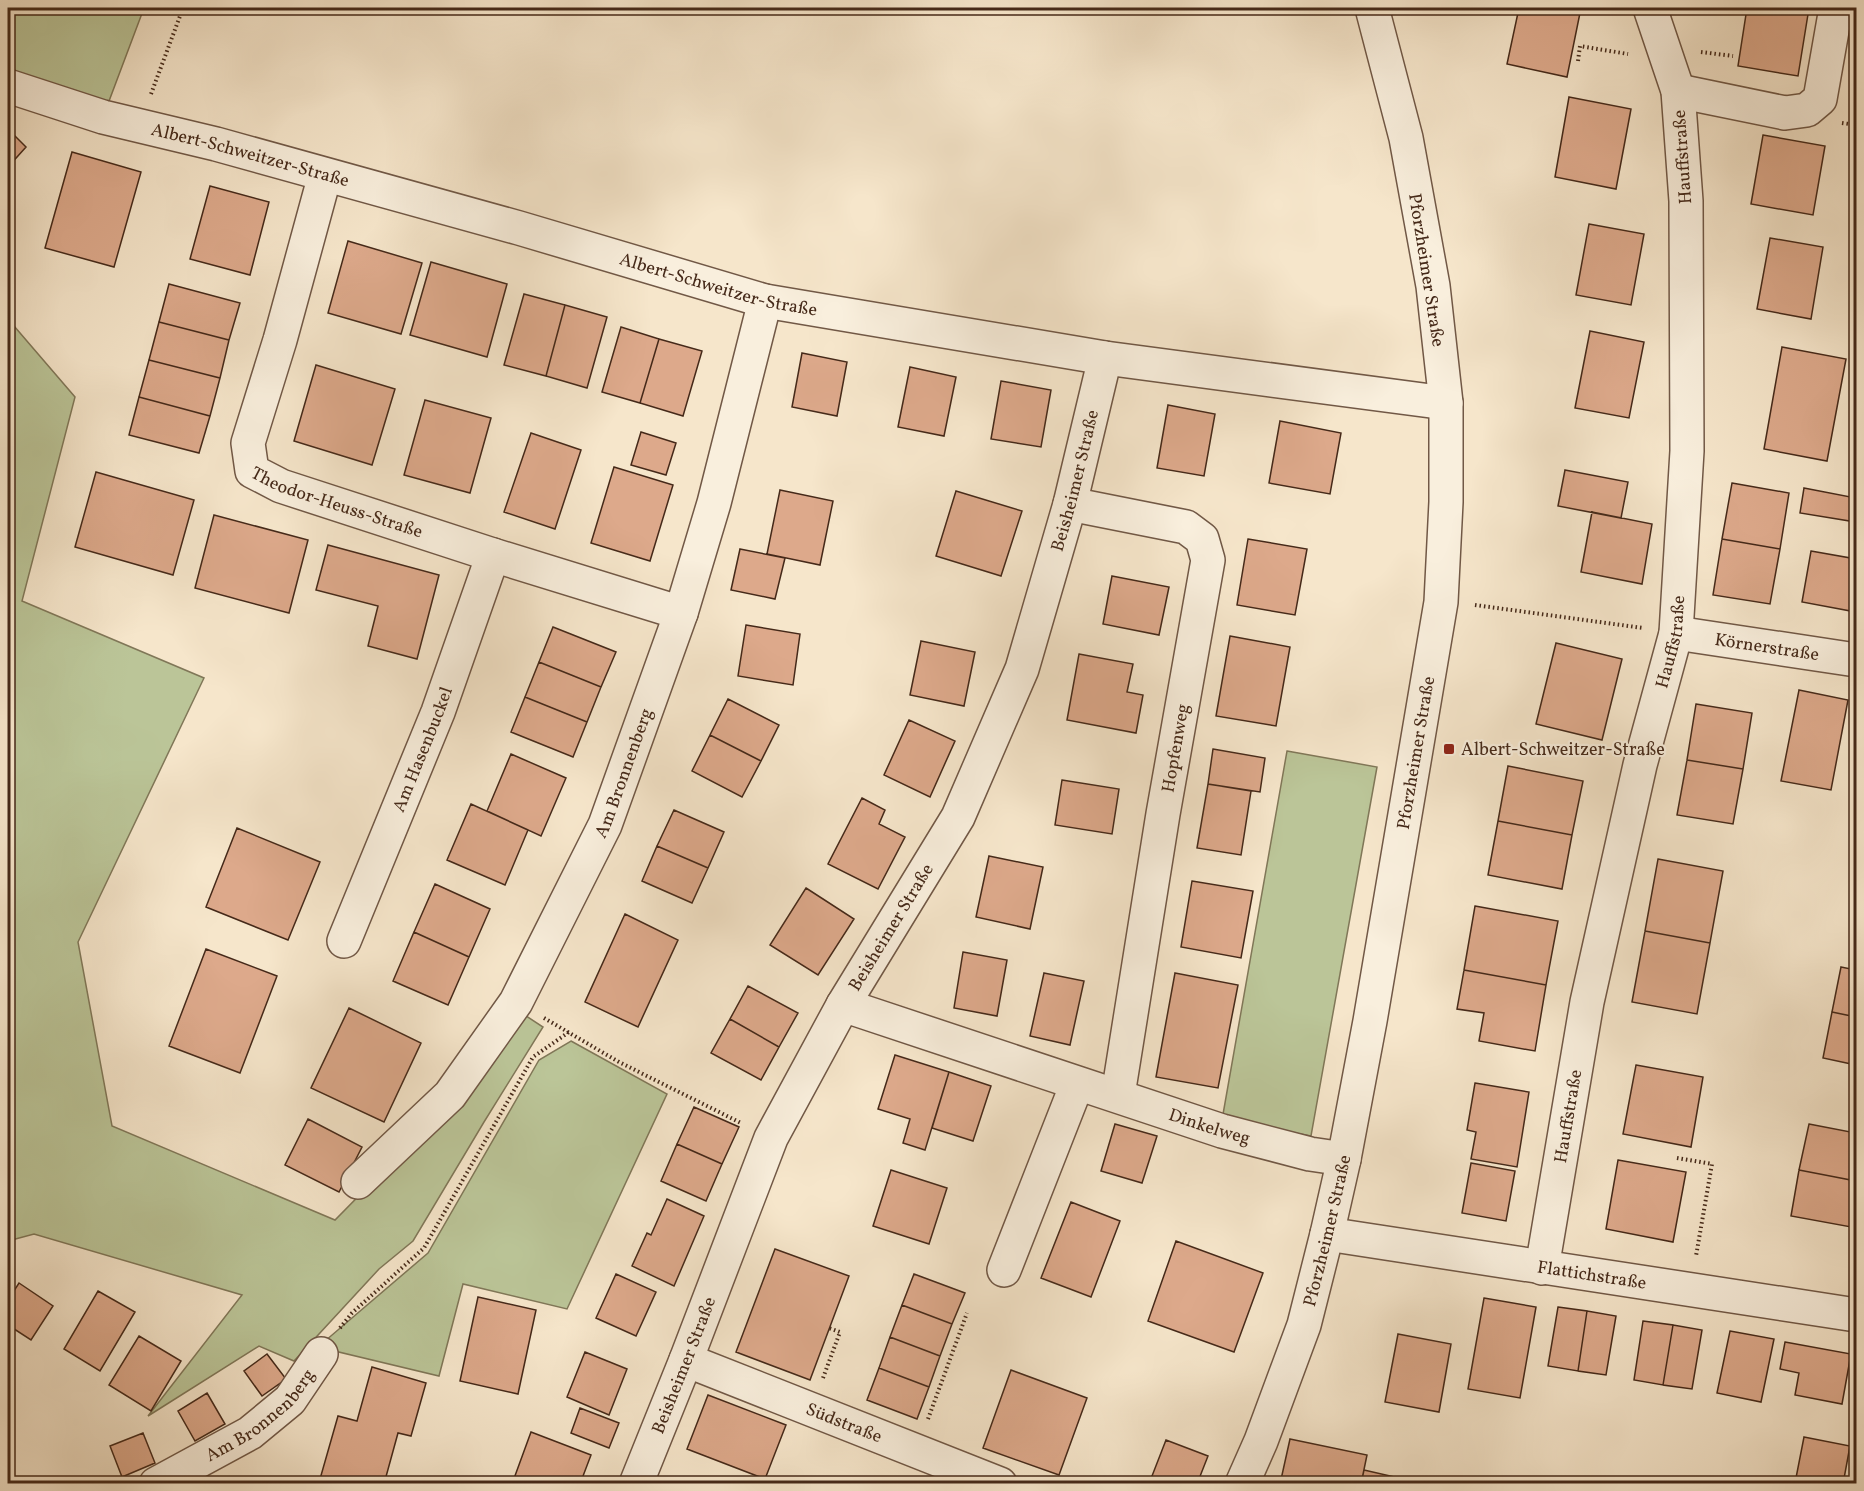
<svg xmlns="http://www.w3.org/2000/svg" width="1864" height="1491" font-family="Vollkorn,serif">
  <rect width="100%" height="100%" fill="#f6e6cb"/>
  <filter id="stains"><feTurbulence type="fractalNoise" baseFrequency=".00333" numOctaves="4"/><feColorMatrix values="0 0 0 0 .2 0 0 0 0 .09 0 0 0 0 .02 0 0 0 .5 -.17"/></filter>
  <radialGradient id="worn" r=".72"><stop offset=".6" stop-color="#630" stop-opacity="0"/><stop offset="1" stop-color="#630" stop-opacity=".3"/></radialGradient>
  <!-- green -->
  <path fill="#bbc598" stroke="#807758" stroke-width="1.5" d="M8,8H144L103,117L8,86Z
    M8,319L75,397L22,601L204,678L78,942L112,1126L335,1220L457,1096L517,1010L543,1027L484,1122L413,1241L379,1269L294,1361L259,1346L148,1416L242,1295L34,1234L8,1241Z
    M1287,751L1377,767L1311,1136L1222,1120Z
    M571,1041L667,1094L567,1309L463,1284L439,1376L318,1347L428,1253L539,1060Z"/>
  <!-- building -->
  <path fill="#dda98b" stroke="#452919" stroke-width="1.5" d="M1519,8H1581L1567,77L1507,64Z
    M1747,8H1809L1798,76L1738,66Z
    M1569,97L1631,109L1616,189L1555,177Z
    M8,129L26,147L8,167Z
    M1763,135L1825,146L1813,215L1751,204Z
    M72,152L141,172L114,267L45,248Z
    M210,186L269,202L250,275L190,259Z
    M1589,224L1644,234L1631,305L1576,295Z
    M1770,238L1823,247L1811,319L1757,309Z
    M348,241L422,263L401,334L328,313Z
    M431,262L507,284L487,357L410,335Z
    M169,284L240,303L229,340L159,322Z
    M524,294L565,305L546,376L504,365Z
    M565,305L607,317L587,388L546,376Z
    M159,322L229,340L220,378L149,360Z
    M621,327L659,339L640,403L602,392Z
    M1590,331L1644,342L1629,418L1575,408Z
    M659,339L702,351L683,416L640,403Z
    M1782,347L1846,359L1827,461L1764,449Z
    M802,353L847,362L837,416L792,407Z
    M149,360L220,378L210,416L139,397Z
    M316,365L395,389L372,465L294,441Z
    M910,367L956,377L944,436L898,427Z
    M1001,381L1051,390L1041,447L991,439Z
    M139,397L210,416L199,453L129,435Z
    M425,400L491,418L470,493L404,475Z
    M1168,405L1215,414L1204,476L1157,468Z
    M1280,421L1341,433L1330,494L1269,483Z
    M641,432L676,443L666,475L631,465Z
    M531,433L581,450L555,529L504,512Z
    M614,467L673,485L650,561L591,543Z
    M1565,470L1628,482L1621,518L1558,506Z
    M96,472L194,500L173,575L75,547Z
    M1732,483L1789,493L1780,549L1722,539Z
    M1804,488L1856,498V522L1800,513Z
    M780,490L833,501L820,565L767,554Z
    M956,491L1022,511L1001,576L936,556Z
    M1592,512L1652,524L1642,584L1581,572Z
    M214,515L308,540L289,613L195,588Z
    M1248,539L1307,549L1295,615L1237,605Z
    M1722,539L1780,549L1770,604L1713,595Z
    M328,545L439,575L417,659L368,646L378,606L316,590Z
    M740,549L785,558L775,599L731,590Z
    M1811,551L1856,559V612L1802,602Z
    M1112,576L1169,587L1159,635L1103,624Z
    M746,625L800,634L793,685L738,676Z
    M553,627L616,652L601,687L539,662Z
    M1230,636L1290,647L1276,726L1216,716Z
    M921,641L975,652L964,706L910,695Z
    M1556,643L1622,659L1602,740L1536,724Z
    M1079,654L1133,664L1127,692L1143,695L1136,733L1067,720Z
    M539,662L601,687L587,722L525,697Z
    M1799,690L1848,700L1831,790L1781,781Z
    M525,697L587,722L573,757L511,732Z
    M728,699L779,725L761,761L710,735Z
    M1696,704L1752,713L1743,769L1687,760Z
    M909,720L955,741L930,797L884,775Z
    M710,735L761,761L742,797L692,771Z
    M1213,749L1265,758L1260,792L1208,784Z
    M511,754L566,778L541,836L487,811Z
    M1687,760L1743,769L1733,824L1677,815Z
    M1508,766L1583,781L1572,835L1498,821Z
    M1062,780L1119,789L1112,834L1055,825Z
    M1208,784L1251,791L1241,855L1197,848Z
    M862,798L885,810L879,824L905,837L878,889L828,864Z
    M471,804L528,830L505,885L447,860Z
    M674,810L724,832L708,868L657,846Z
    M1498,821L1572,835L1562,889L1488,875Z
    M237,828L320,862L288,940L206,907Z
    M657,846L708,868L692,903L642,881Z
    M989,856L1043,867L1030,929L976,917Z
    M1658,859L1723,871L1710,943L1645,931Z
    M1192,881L1253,891L1241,958L1181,947Z
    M435,884L490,909L469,957L414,932Z
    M806,888L854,919L818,975L770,945Z
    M1475,906L1558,921L1546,985L1464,970Z
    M625,914L678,940L638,1027L585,1002Z
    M1645,931L1710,943L1697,1014L1632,1002Z
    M414,932L469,957L448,1005L393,981Z
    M206,949L277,976L240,1073L169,1046Z
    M963,952L1007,960L997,1016L954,1008Z
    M1841,967L1856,970V1017L1832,1012Z
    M1464,970L1546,985L1535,1051L1479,1041L1484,1013L1457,1009Z
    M1044,973L1084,981L1070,1045L1030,1036Z
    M1175,973L1238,985L1218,1088L1156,1077Z
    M748,986L798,1013L779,1047L730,1019Z
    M349,1008L421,1043L384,1122L311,1088Z
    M1832,1012L1856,1017V1065L1823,1058Z
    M730,1019L779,1047L761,1080L711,1053Z
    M895,1055L949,1072L925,1150L903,1143L910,1119L878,1109Z
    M1636,1065L1703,1077L1691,1147L1623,1134Z
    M949,1072L991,1086L973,1141L932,1128Z
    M1475,1083L1529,1092L1517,1167L1471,1159L1476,1132L1467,1130Z
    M694,1107L739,1127L722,1164L677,1144Z
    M308,1119L362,1147L339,1192L285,1165Z
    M1115,1124L1157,1136L1142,1183L1101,1171Z
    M1809,1124L1856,1133V1181L1799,1170Z
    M677,1144L722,1164L706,1201L661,1181Z
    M1618,1160L1686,1172L1673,1242L1606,1229Z
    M1471,1163L1515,1171L1506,1221L1462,1213Z
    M891,1170L947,1188L929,1244L873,1226Z
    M1799,1170L1856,1181V1198L1851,1227L1791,1216Z
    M667,1199L704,1216L674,1286L632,1266L647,1233L651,1235Z
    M1071,1202L1120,1221L1091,1297L1041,1278Z
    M1176,1241L1263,1273L1234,1352L1148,1321Z
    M775,1249L849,1276L810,1380L736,1352Z
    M616,1274L656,1292L636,1336L596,1318Z
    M914,1274L965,1293L952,1324L902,1305Z
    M19,1283L53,1306L31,1340L8,1325V1300Z
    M98,1291L135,1312L100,1371L64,1349Z
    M478,1297L536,1310L518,1394L460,1381Z
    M1484,1298L1536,1307L1520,1398L1468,1389Z
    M902,1305L952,1324L940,1356L890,1337Z
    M1558,1307L1587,1311L1578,1371L1548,1366Z
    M1587,1311L1616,1316L1606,1375L1578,1371Z
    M1643,1321L1673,1325L1663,1385L1634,1380Z
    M1673,1325L1702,1330L1692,1389L1663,1385Z
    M1730,1331L1774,1339L1761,1402L1717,1393Z
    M1398,1334L1451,1344L1439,1412L1385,1402Z
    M139,1336L181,1361L151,1411L109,1385Z
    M890,1337L940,1356L929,1387L879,1368Z
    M1785,1342L1851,1354L1842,1404L1795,1395L1799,1373L1780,1369Z
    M585,1352L627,1369L609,1415L567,1397Z
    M267,1354L286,1379L262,1396L244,1371Z
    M372,1367L426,1383L411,1436L398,1433L384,1484H336L320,1479L338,1416L357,1421Z
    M879,1368L929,1387L917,1419L867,1400Z
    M1011,1370L1087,1398L1059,1475L983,1448Z
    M207,1393L225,1424L195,1441L178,1411Z
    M708,1395L786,1425L765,1479L687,1449Z
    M580,1408L619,1423L609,1448L571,1433Z
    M531,1432L591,1455L580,1484H512Z
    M143,1433L155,1463L122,1477L110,1446Z
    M1804,1437L1850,1446L1843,1484L1795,1483Z
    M1290,1439L1367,1455L1361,1484H1280Z
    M1166,1440L1208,1456L1197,1484H1171L1152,1476Z
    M1364,1470L1421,1483V1484H1361Z
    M1152,1476L1171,1484H1150Z"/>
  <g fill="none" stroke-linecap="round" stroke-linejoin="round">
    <!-- minor casing -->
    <g stroke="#715846" stroke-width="36">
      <g id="minor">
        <path id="s1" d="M8,86L103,117L216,144L519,228L765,301L1105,358L1446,403"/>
        <path d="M1678,91L1785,113L1807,110L1820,99L1836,8"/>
        <path id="s2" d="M325,175L280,340L248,443L252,471L281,486L493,555L681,613"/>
        <path d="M1070,504L1186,527L1202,539L1208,560L1163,814L1118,1095"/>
        <path id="s3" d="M1676,633L1856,660"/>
        <path id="s4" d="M344,941L438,712L493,555"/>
        <path id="s5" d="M843,1005L1222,1131L1310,1154L1344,1159"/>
        <path id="s6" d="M358,1182L450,1095L516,1002L605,825L681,613L714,503L765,301"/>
        <path id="s7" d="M1327,1234L1856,1315"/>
        <path id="s8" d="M1542,1268L1587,1002L1640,765L1676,633L1687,451L1686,201L1678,91L1650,8"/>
        <path d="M1004,1270L1077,1084"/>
        <path id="s9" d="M686,1360L1000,1484"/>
        <path id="s10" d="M156,1484L250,1433L290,1400L321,1354"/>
        <path id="s11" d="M636,1484L686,1360L771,1138L843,1005L958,817L1022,669L1070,504L1105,358"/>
        <path id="s12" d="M1242,1484L1261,1441L1304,1325L1327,1234L1344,1159L1370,1021L1441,602L1446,502V403L1433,286L1406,138L1372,8"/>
      </g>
    </g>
    <!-- path -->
    <path stroke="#452919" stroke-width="4" stroke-dasharray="1.5 3" stroke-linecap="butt" d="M1701,52L1733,56
      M1578,61L1580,46L1628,54
      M151,94L183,8
      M1842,123L1856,125
      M1475,605L1643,628
      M544,1018L619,1062L741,1123
      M1677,1158L1712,1164L1696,1256
      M340,1328L352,1313L424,1248L533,1057L569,1032
      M823,1378L840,1332L829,1328
      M928,1419L967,1313"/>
    <!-- minor -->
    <use href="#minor" stroke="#f9efdd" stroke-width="33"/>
  </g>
  <!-- markers -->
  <rect fill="#8f2418" stroke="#f9efdd" stroke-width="2" x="1443" y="743" width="12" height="12" rx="3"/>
  <g text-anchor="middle" stroke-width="4.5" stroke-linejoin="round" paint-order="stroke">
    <!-- street labels -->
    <g font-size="18" fill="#452919" stroke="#f9efdd">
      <text dy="6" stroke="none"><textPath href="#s1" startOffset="252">Albert-Schweitzer-Straße</textPath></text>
      <text transform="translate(1682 157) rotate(-94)" y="6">Hauffstraße</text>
      <text transform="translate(1427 270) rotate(81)" y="6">Pforzheimer Straße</text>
      <text dy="6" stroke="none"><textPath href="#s1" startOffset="738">Albert-Schweitzer-Straße</textPath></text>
      <text dy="6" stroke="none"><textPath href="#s11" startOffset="1100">Beisheimer Straße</textPath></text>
      <text dy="6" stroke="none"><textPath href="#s2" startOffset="398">Theodor-Heuss-Straße</textPath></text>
      <text dy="6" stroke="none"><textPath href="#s8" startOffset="640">Hauffstraße</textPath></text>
      <text dy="6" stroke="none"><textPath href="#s3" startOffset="92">Körnerstraße</textPath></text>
      <text transform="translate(1175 748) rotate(-80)" y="6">Hopfenweg</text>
      <text dy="6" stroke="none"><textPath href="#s4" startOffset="207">Am Hasenbuckel</textPath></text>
      <text dy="6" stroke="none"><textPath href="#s12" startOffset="754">Pforzheimer Straße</textPath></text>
      <text dy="6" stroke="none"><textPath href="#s6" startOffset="494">Am Bronnenberg</textPath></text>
      <text dy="6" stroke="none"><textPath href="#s11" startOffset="614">Beisheimer Straße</textPath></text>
      <text dy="6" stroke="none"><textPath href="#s8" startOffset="154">Hauffstraße</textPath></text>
      <text dy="6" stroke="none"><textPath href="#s5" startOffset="386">Dinkelweg</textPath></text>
      <text dy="6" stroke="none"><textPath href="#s12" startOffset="268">Pforzheimer Straße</textPath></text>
      <text dy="6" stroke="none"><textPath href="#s7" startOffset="268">Flattichstraße</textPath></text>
      <text dy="6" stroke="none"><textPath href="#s11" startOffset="128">Beisheimer Straße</textPath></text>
      <text dy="6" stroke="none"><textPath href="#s10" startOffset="126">Am Bronnenberg</textPath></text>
      <text dy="6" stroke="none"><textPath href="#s9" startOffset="170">Südstraße</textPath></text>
    </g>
    <!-- poi labels -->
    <g font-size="18" fill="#452919" stroke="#f9efdd" text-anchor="start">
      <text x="1461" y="755">Albert-Schweitzer-Straße</text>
    </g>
  </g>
  <!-- margin -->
  <rect width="1864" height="1491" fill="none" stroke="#f6e6cb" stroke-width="30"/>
  <rect x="9" y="9" width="1846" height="1473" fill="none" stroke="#452919" stroke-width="3"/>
  <rect x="15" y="15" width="1834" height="1461" fill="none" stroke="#452919" stroke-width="1.5"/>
  <rect width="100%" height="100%" filter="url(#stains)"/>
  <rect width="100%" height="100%" fill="url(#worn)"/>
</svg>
